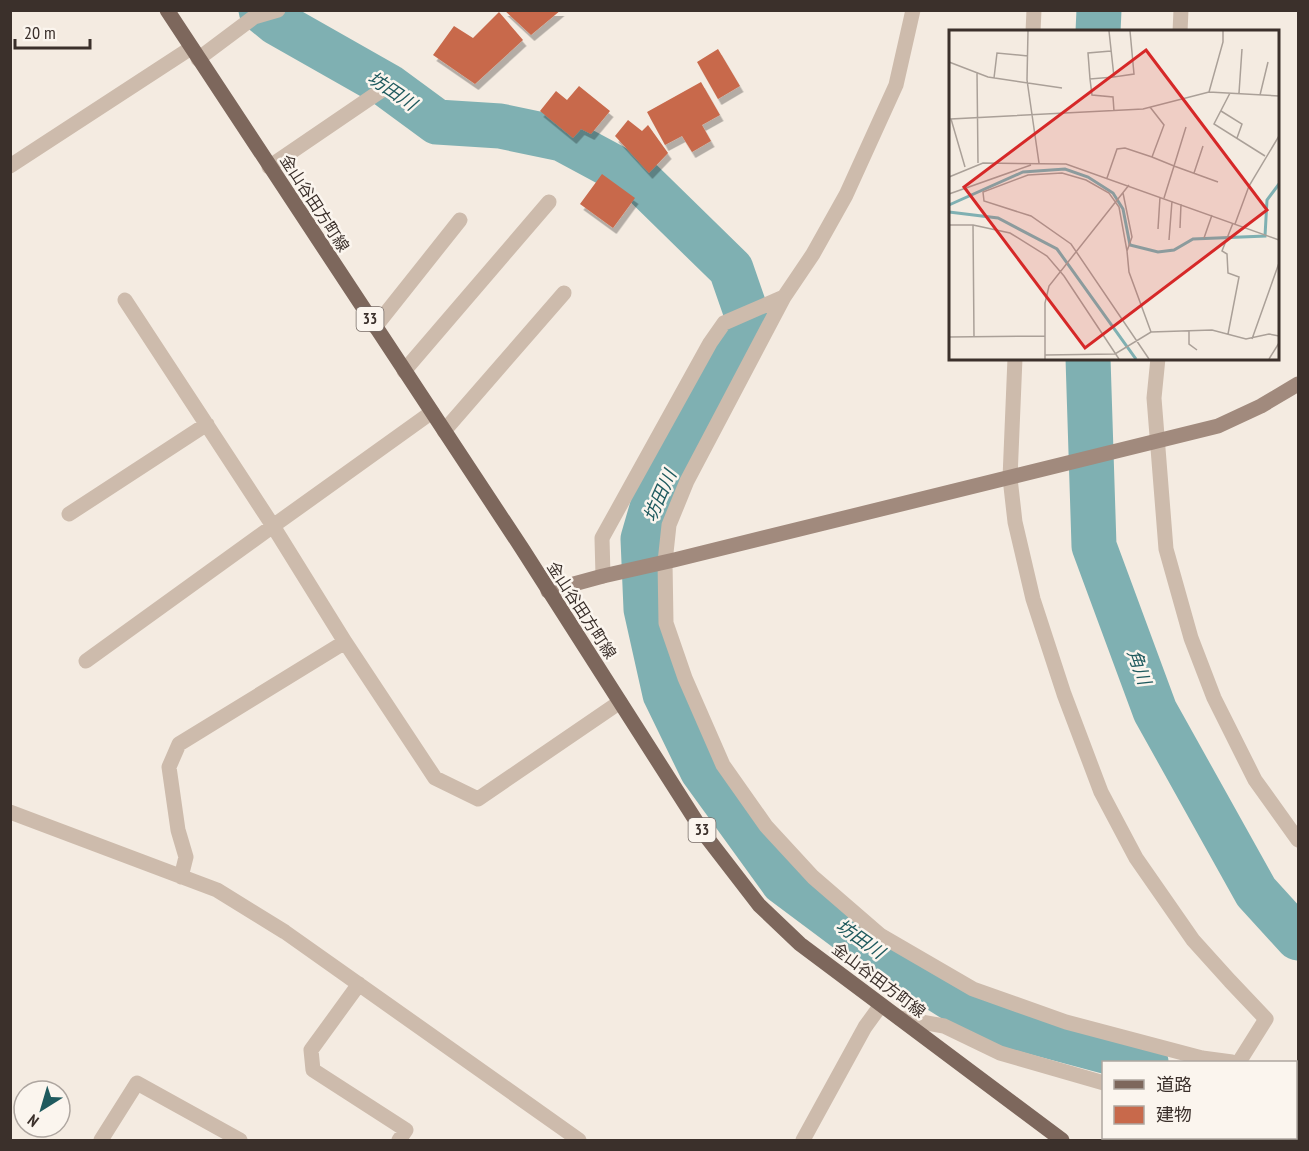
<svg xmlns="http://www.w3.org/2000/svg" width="1309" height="1151" font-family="'PT Sans Narrow','Noto Sans JP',sans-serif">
  <defs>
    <filter id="shadow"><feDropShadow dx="3.5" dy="6" stdDeviation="0" flood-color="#0004"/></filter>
  </defs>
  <rect width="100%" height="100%" fill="#f4ebe1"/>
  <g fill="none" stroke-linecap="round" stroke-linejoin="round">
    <!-- river -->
    <path stroke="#7fb0b2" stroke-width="45" d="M261,10L277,23L388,86L437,122L500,126L562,139L642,182L731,269L747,315L737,346L654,501L643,539L646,609L665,694L702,770L783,882L870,947L985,1019L1146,1062
      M1098,32L1099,10
      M1088,358L1094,546L1155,711L1256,892L1298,938
      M1296,1098H1298"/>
  </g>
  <!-- building -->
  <path fill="#c8694b" filter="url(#shadow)" d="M504,10H561L531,35Z
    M499,12L523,40L475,84L433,55L454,26L473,38Z
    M718,49L740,86L718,99L697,62Z
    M701,82L720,115L702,125L711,141L692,152L682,136L665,145L647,112Z
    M579,86L610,111L591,134L581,129L573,138L540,111L556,91L567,100Z
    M628,120L642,131L648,125L668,153L649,173L615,136Z
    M602,174L635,198L613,228L580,204Z"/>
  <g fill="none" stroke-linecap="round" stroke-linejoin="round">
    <!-- street -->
    <path stroke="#cdbbac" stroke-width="15" d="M1033,32L1034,10
      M1180,32L1181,10
      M198,59L254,17L278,10
      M10,166L191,48
      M269,167L382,90
      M784,297L687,481L669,525L665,562L666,623L685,678L723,765L766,826L813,877L880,935L973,989L1066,1022L1202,1058L1232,1062
      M125,300L273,526L432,412
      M375,327L460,220
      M1015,358L1010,478L1015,522L1033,599L1064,694L1101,792L1136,858L1193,940L1230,981L1266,1019L1239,1062
      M1158,358L1154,398L1166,549L1191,638L1214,698L1255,780L1298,840
      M404,371L549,202
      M444,431L564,293
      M69,514L207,424
      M603,576L602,538L710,343L724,323L784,297L813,254L846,195L896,85L913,10
      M345,642L435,778L478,799L620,702
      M86,661L273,526L345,642L179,744L169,767L178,830L186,857L181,877
      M10,812L217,890L285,932L579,1140
      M359,984L311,1050L313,1070L406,1130L399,1140
      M899,1018L944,1026L1000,1053L1104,1083
      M1296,1137L1298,1138
      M101,1140L137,1083L240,1140
      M803,1140L865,1027L881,1005"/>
    <!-- secondary -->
    <path stroke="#a18a7d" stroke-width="15" d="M548,591L603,576L674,560L1218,426L1261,406L1298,384"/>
    <!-- primary -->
    <path stroke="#7d675c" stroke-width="15" d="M167,10L523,550L705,835L759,905L800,944L1062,1140"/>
  </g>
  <g text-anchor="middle" stroke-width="5" stroke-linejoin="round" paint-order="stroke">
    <!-- shield labels -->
    <g fill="#fbf5ee" stroke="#756b66" stroke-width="1.5">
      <rect x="356.5" y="307" width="27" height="24" rx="4.5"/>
      <rect x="688.5" y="818" width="27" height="24" rx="4.5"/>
    </g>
    <g font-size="15" font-weight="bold" fill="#3b302b">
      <text x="370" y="324">33</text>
      <text x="702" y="835">33</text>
    </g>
    <!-- street labels -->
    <g font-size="16" fill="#3b302b" stroke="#fbf5ee">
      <text transform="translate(315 203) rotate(57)" y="6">金山谷田方町線</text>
      <text transform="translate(582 610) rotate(57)" y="6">金山谷田方町線</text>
      <text transform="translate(879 980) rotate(37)" y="6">金山谷田方町線</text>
    </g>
    <!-- water labels -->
    <g font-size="18" font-style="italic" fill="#1f5a5e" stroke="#fbf5ee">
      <text transform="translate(392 91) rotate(34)" y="6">坊田川</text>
      <text transform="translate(660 496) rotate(-66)" y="6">坊田川</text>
      <text transform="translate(1139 667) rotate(70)" y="6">角川</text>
      <text transform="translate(860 939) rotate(35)" y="6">坊田川</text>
    </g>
  </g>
  <!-- overview -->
  <g transform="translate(949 30)">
    <rect width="330" height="330" fill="#f4ebe1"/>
    <path fill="none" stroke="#7fb0b2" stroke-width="3" d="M0,175L74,142L116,139L139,147L164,163L174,179L181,215L209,222L225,220L244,209L316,206L318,170L330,154M0,182L49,188L108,219L187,329"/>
    <path fill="none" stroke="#aaa098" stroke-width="1.5" d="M79,1L78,50L90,133M160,1L165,47L185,44L181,1M162,21L139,23L141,49L165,47M0,32L39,47L113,58M28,42L29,133M45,48L48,23L79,26M141,49L143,65L164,67L165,81M260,62L274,12V1M281,63L265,94L316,126M290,63L293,19M311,65L319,32M201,77L215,95L203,127L225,136L237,97M272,81L293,94L288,108M16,137L2,89L194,79L260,62L330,66M245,143L254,116M0,147L34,133L117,134L330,210M158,148L168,119L176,118L203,127M174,163L183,207L178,221L180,242L202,302M0,164L82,135M215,168L225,136L269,152M286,194L300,156L330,106M0,195H24L25,307M24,195L61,203L98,226L115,246L170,329M231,198L232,174M209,199L211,167M255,208L263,185M220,210L223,171M178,221L170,177L160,163L137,150L113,143L79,145L34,162L35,171L82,186L122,214L200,329M240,301V314L248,320M279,304L290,247L279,243L278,224L273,221L284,193M0,307L96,306M303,309L330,233M96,325L166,324L202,302L263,300L297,309L320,304L330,306M96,329V273L100,256L180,155M320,329L330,313"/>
    <path fill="#d62828" fill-opacity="0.15" stroke="#d62828" stroke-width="3" d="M197,20L318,180L136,318L15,157Z"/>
    <rect width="330" height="330" fill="none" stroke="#3b302b" stroke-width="3"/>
  </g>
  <!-- border -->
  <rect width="1309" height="1151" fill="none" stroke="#3b302b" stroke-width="24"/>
  <!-- legend -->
  <rect x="1102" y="1061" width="195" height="78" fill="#fbf5ee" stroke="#aea6a0" stroke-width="1.5"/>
  <rect x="1114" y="1080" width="30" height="9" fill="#7d675c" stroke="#aea6a0" stroke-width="1.5"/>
  <text x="1156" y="1091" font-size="18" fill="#3b302b">道路</text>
  <rect x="1114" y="1106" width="30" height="18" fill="#c8694b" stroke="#aea6a0" stroke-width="1.5"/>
  <text x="1156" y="1121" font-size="18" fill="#3b302b">建物</text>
  <!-- north arrow -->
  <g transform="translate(42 1109) rotate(217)"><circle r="28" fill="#fbf5ee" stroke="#aea6a0" stroke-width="1.5"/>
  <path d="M0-4.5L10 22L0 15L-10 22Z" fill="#1f5a5e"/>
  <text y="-9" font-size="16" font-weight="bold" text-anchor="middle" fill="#3b302b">N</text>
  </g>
  <!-- scale -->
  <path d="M15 39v9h75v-9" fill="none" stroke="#3b302b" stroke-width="3"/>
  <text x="24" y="39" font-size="18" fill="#3b302b" stroke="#fbf5ee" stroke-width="4.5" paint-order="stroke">20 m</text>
</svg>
